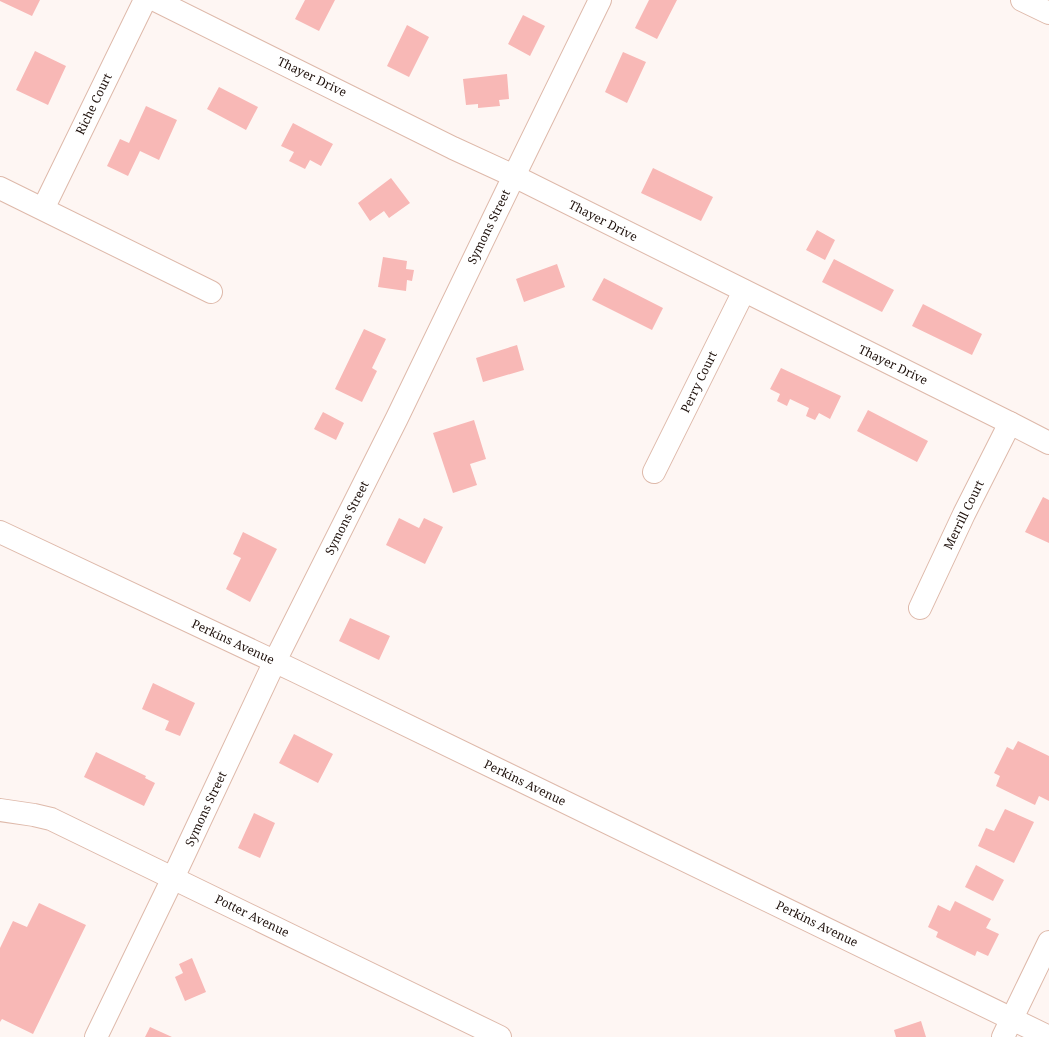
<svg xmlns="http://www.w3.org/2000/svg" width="1049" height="1037" font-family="'Noto Serif',serif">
  <rect width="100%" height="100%" fill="#fef6f3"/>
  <!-- building -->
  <path fill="#f8b8b6" d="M0,0H40L32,16L0,1Z
    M305,0H335L319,31L295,19Z
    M649,0H677L657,39L635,28Z
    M523,15L545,26L530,56L508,44Z
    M407,25L429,37L409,77L387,66Z
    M35,51L66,66L48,105L16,90Z
    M623,52L646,62L627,103L605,92Z
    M507,74L509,99L499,100L500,106L478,108V104L466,105L463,79Z
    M219,87L258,107L246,130L207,109Z
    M146,106L177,120L159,160L140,151L128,176L107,166L120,139L129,143Z
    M293,123L333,144L321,166L310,160L305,169L289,161L294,152L281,146Z
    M653,168L713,197L701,221L641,193Z
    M391,178L410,203L389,218L384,211L370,221L358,203Z
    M817,230L835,240L825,260L806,250Z
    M383,257L407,261L406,269L414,270L412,281L407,280L406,291L378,287Z
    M834,259L894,290L882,312L822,282Z
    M557,264L565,287L524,302L516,279Z
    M604,278L663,308L652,330L592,300Z
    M923,304L982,334L972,355L912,326Z
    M364,329L386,339L372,368L377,371L362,402L335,389Z
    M517,345L524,370L483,382L476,358Z
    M781,368L841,396L830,419L819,413L815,420L806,416L809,408L790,399L787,406L777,401L780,394L770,389Z
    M868,410L928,441L917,462L857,431Z
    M323,412L344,423L336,440L314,429Z
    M474,420L486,459L470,464L477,485L453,493L433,433Z
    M1043,497L1049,500V543L1025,532Z
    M399,518L419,528L424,518L443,527L425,564L386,545Z
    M243,532L277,549L250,602L226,589L241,558L233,554Z
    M350,618L390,636L379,660L339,641Z
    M153,683L195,703L180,736L165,730L169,721L142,709Z
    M294,734L333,754L318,783L279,763Z
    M1018,741L1049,756V801L1039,796L1035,805L996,786L1000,776L994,773L1007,747L1013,750Z
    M96,752L146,776L145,778L155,783L144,806L84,777Z
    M1005,809L1034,822L1014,863L978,846L986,828L994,831Z
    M254,813L275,823L260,858L238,848Z
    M976,865L1004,880L993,901L965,887Z
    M955,901L991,919L986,928L999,934L988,956L977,951L975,956L936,937L938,932L928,927L938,905L950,911Z
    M39,903L86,925L33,1034L2,1019L0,1022V948L13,921L27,927Z
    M192,958L206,992L185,1001L175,977L183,973L179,964Z
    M921,1021L926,1037H896L894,1030Z
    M150,1027L172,1037H145Z"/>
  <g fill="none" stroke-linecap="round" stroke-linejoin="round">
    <!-- minor casing -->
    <g stroke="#deb9aa" stroke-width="24">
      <path id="minor" d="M1022,0L1049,13
        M0,188L211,292
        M43,209L145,0
        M654,472L744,291
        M0,532L295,671L1049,1037
        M920,608L964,514L1010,423
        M0,810L34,815L51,819L189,886L500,1037
        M96,1037L173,878L275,661L397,418L514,176L600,0"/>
    </g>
    <!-- tertiary casing -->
    <g stroke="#deb9aa" stroke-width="24">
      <path id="tertiary" d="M155,0L453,148L514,176L1010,423L1049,443
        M1003,1037L1049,942"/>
    </g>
    <!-- minor -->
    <use href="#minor" stroke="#fff" stroke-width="22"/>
    <!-- tertiary -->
    <use href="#tertiary" stroke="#fff" stroke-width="22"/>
  </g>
  <g text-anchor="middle" stroke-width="3" stroke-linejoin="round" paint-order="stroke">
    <!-- street labels -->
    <g font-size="12" fill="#20130e" stroke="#fff">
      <text transform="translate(312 77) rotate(26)" y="4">Thayer Drive</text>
      <text transform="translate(94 104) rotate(-64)" y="4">Riche Court</text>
      <text transform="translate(603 221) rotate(27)" y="4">Thayer Drive</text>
      <text transform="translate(489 227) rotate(-64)" y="4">Symons Street</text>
      <text transform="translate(893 365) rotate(26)" y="4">Thayer Drive</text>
      <text transform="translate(699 382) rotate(-64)" y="4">Perry Court</text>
      <text transform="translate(964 515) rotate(-64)" y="4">Merrill Court</text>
      <text transform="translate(347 518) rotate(-63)" y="4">Symons Street</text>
      <text transform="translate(233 642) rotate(25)" y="4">Perkins Avenue</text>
      <text transform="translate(525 783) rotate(26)" y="4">Perkins Avenue</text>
      <text transform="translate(206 809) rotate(-65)" y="4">Symons Street</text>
      <text transform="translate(252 916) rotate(26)" y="4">Potter Avenue</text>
      <text transform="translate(817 924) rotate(26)" y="4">Perkins Avenue</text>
    </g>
  </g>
</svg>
